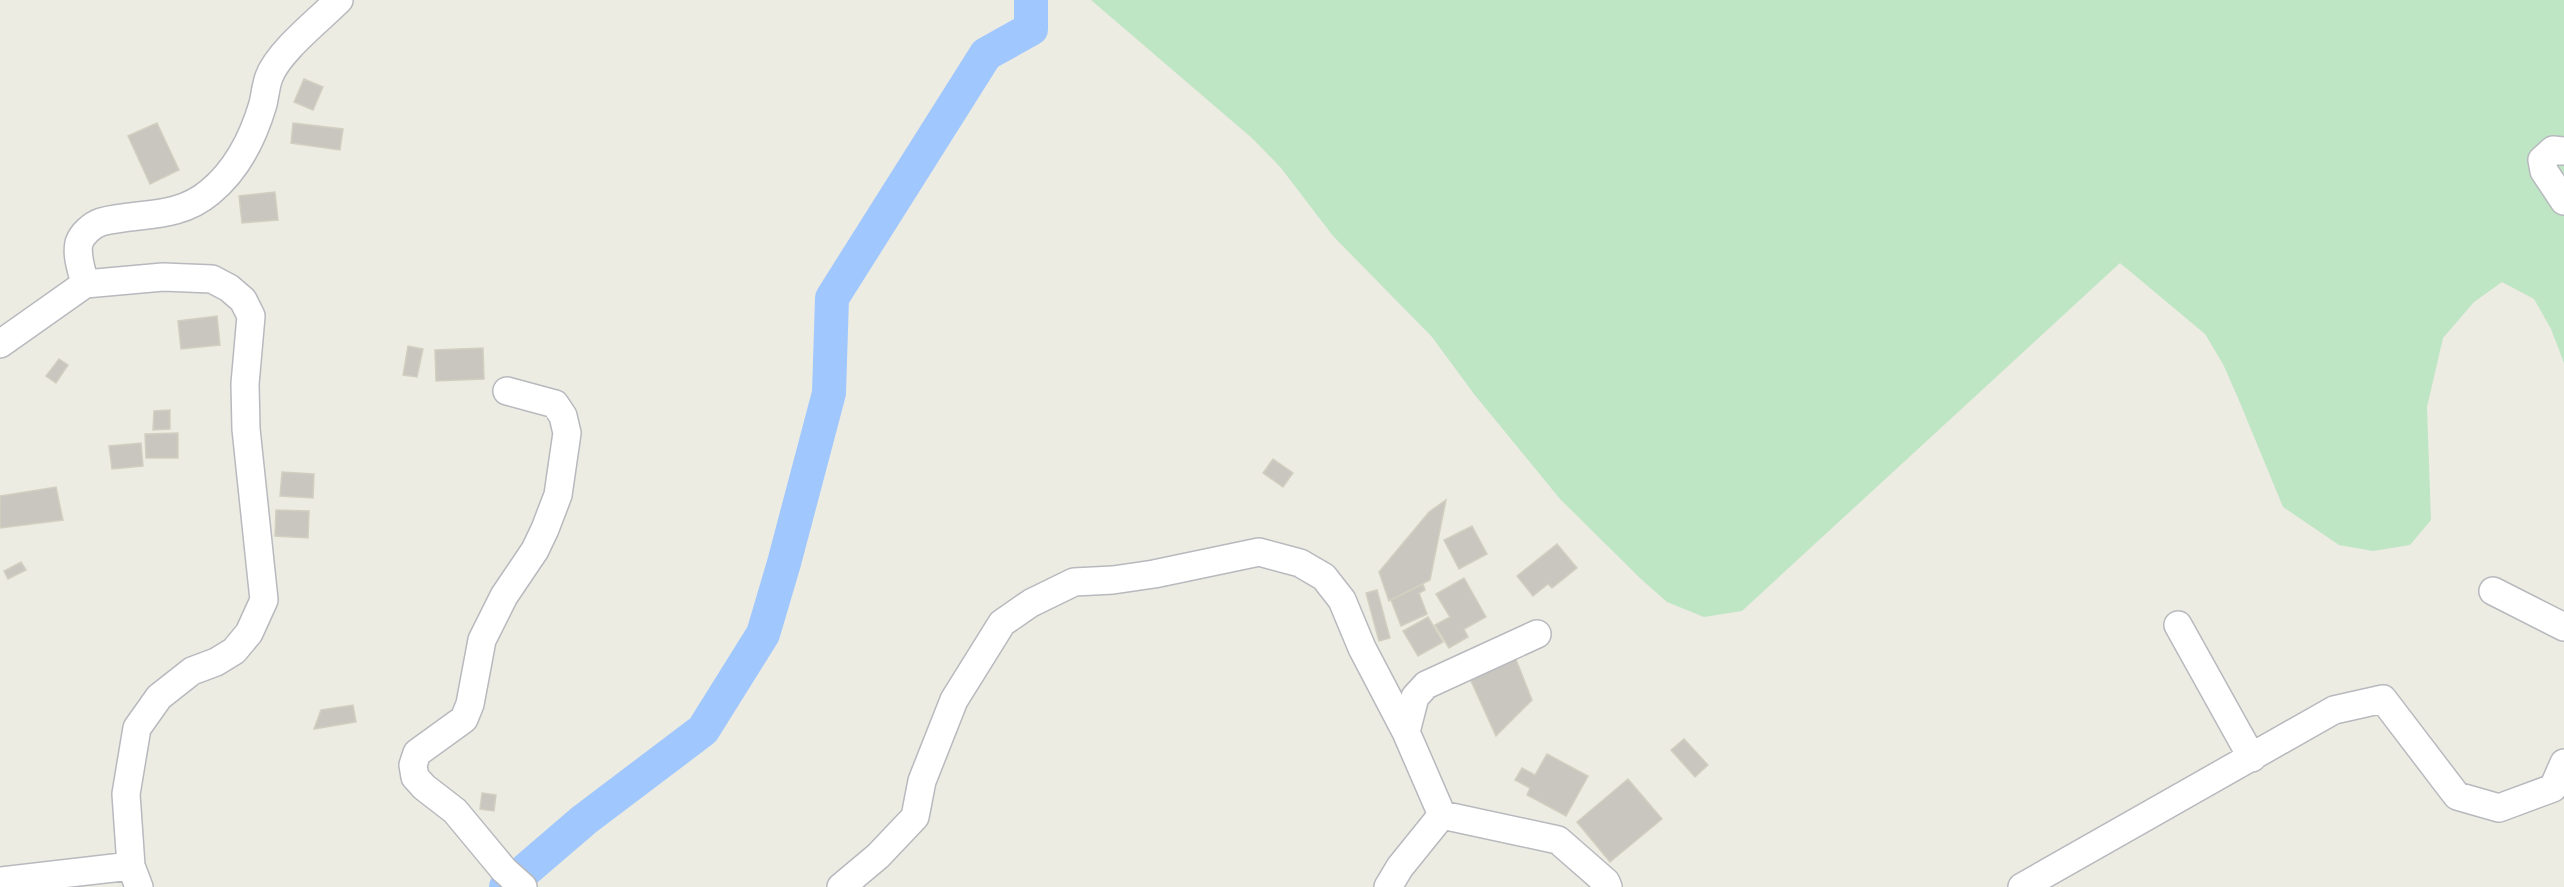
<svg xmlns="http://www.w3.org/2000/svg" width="2564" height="887" font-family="Quicksand,sans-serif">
  <rect width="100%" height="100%" fill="#edece2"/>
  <!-- green -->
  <path fill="#bee5c4" d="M1091,0H2564V363L2551,329L2534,299L2502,282L2474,302L2443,338L2427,407L2431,520L2410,545L2373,551L2339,545L2283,507L2238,398L2223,364L2205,334L2120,263L1742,611L1704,617L1667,602L1641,579L1560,499L1474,394L1432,337L1333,236L1281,168L1253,139Z"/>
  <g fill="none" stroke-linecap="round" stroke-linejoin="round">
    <!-- river -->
    <path stroke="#a0c7fe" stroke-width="34" d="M506,887L584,820L703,730L763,634L784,563L829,393L832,298L986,54L1031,29V0"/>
  </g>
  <!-- building -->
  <path fill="#c8c6bf" stroke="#d2cfc0" stroke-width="1.5" d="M304,79L323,87L313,110L294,102Z
    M157,123L179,170L150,184L128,136Z
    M293,123L343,129L340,150L291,143Z
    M275,192L278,220L242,223L239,196Z
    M217,316L220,345L181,349L178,321Z
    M408,346L423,349L417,377L403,375Z
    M483,348L484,379L436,381L435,350Z
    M59,359L68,365L56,383L46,376Z
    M170,410V429L153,430L154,411Z
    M178,433V458H146L145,434Z
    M141,443L143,466L112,469L109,446Z
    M1273,459L1293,473L1283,487L1263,473Z
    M282,472L314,474L313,498L280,496Z
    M56,487L63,520L0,528V496Z
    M1446,500L1430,580L1389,601L1379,572L1429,512Z
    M276,510L309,511L308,538L275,536Z
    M1472,526L1487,554L1459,569L1444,540Z
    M1557,544L1577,568L1552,588L1548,584L1533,596L1517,576Z
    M21,562L26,570L8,579L4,571Z
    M1464,578L1486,617L1464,629L1468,637L1449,648L1435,625L1450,617L1436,594Z
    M1423,584L1425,590L1419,593L1427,614L1401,626L1391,600Z
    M1377,590L1390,638L1379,641L1366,593Z
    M1428,617L1443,642L1418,656L1403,631Z
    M1513,652L1532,700L1496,736L1466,670Z
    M353,705L356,722L314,729L321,710Z
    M1684,739L1708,765L1695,777L1671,750Z
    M1547,754L1588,776L1566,816L1527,795L1530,788L1515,780L1522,768L1535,775Z
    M1628,779L1662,819L1610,862L1577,822Z
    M482,793L496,795L494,811L480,809Z"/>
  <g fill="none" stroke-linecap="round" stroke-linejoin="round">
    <!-- minor casing -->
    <g stroke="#b7b9be" stroke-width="30">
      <path id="minor" d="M2564,151L2553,150L2542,160L2544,171L2564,201
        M85,284C82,271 76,256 79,243C82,234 92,225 101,222C139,212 177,220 210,192C238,169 253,138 263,104C265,95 266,85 269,77C278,52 319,20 339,0
        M0,344L85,284L163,277L212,279L229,288L243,300L251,316L245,384L246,429L264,600L249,633L234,651L216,662L192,671L159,697L137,728L126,794L131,866L139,887
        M507,391L555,404L563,416L567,433L558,495L545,529L535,550L504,596L482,640L470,704L464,719L417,753L413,765L415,777L424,787L455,811L504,870L523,887
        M2493,591L2564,627
        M2178,625L2252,758
        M1406,732L1415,697L1426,685L1537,634
        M0,881L131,866
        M841,887L878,856L915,817L922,781L954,700L1002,623L1031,603L1074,582L1113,580L1154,574L1259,552L1300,563L1324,577L1342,600L1362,648L1406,732L1442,815L1558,840L1606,882L1608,887
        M1388,887L1400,867L1442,815
        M2022,887L2334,710L2383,699L2457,796L2499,808L2553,788L2564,763"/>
    </g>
    <!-- minor -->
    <use href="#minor" stroke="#fff" stroke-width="27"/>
  </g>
</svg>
